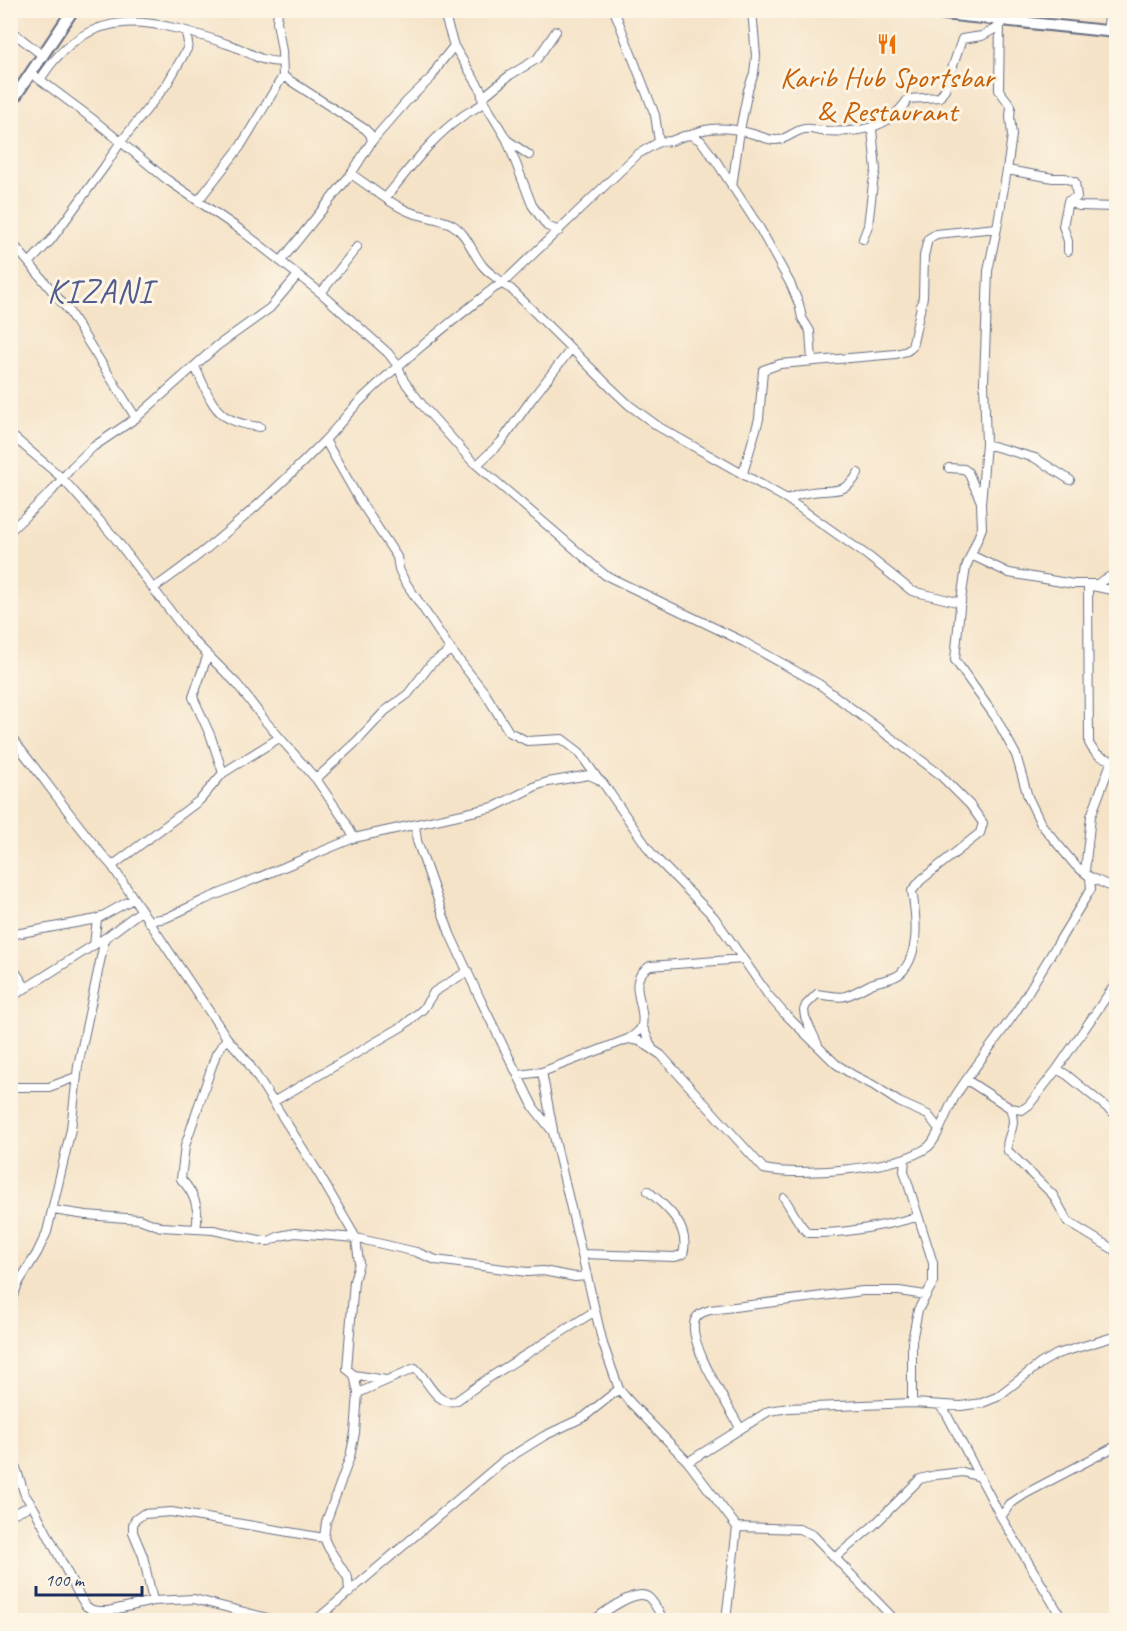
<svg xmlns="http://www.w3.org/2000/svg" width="1127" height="1631" font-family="Caveat,sans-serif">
  <rect width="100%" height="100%" fill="#fcf5e5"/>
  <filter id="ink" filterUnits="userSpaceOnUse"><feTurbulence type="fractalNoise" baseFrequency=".0167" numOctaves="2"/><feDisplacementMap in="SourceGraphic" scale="12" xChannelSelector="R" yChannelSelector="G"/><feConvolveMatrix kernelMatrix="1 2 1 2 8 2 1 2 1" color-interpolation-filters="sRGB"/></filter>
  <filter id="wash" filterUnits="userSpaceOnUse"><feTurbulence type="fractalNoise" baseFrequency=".008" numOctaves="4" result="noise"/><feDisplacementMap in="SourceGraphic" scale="24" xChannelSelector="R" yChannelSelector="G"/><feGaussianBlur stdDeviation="1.35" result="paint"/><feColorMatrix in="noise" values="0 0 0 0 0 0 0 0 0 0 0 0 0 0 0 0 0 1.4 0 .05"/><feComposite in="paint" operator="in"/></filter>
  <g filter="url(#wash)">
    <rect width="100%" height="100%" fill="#f5e3c8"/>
  </g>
  <g filter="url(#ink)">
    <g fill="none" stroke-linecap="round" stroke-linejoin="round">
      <!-- minor casing -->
      <g stroke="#676e83" stroke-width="10">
        <path id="minor" d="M278,10L277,22L282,51L283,76L365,129L370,134L372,141
          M614,10L655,115L659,142
          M10,30L42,55
          M1107,31L1110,10
          M31,73L94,120L166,179L242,231L321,293L388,353L398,366L404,381L423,406L471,460L605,575L744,642L819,684L938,773L970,805L983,823L980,833L921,880L912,891C916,915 921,953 901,973C894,980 880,980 871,984C843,998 849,999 817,994L806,1005L804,1010L805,1017L818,1045
          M40,80C90,0 154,19 230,45C251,52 256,61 281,62
          M483,97L510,75L537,59L556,31
          M483,100L507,140L529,155
          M691,135C709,125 733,128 753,134C760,136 768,140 775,140C786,141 794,130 805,129C811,128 817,131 823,131C857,133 888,130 908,99L940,97L945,89L962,39L982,36L1000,26
          M507,140L532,205L547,226L559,231
          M1007,170L1053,178H1065L1075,182L1077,197L1068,201L1063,226L1068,241V251
          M351,174C370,186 389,204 410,212C423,217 439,218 451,224C467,233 471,251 482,265C487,272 496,277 503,283
          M732,187L740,130L748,90L754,73L756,56L752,10
          M386,197C408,171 431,138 460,118C467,112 476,109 483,103L481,90L454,46L443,10
          M198,201L240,147L283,76
          M1068,201L1079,206L1116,207
          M863,239L868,226L873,183L876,170L872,129
          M10,240L68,310L136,418
          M281,261L351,174L372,141L407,101L431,78L441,62L454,46
          M30,262L51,240L105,166L120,143L167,84L187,49L188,43L186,32
          M502,284L638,154L659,142L671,141L684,136L691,135L701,141L716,161L759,227L790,283L799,304L802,318L810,331L812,361
          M321,293L357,247
          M195,367C214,405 213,421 260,427
          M10,434L62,478L115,538L190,637L237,684L266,722L316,779L345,821L354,838
          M325,440L360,501L397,557L399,569L404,580L451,650L485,693L509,732L527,741L562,739L579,752L598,779
          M986,444L1035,458L1070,480
          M477,465L501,442L531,400L571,349
          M949,468L964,469L968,472L981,502
          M743,473L759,419L763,370L780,364L896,354L907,351L912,347L923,297L924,256L928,239L936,234L997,228
          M787,499C793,497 799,494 806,493C828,488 846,497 858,473
          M10,531L52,491L72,467L93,447L136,418L217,346L270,308L298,275
          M971,555L1009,573L1073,584H1097L1116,573
          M154,588C215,546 272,494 324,441C338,427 349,411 364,397C405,358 450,323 494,288L502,284L511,289L611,388L629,405L659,427L787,499L868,556L912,591L961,603
          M207,657L193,697L211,737L223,773
          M10,736C45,779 76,825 112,866L227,1038L247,1061L319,1174L356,1238L359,1263L354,1281L347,1369L354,1375L358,1393L355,1433L350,1457L326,1522L324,1538L328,1547L348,1578L349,1593
          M1112,760C1100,757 1095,755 1089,743L1088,585L1116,591
          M316,779L357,741L385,711L408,694L431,664L451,650
          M415,825L417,841L450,934L482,1003L534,1108L553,1132L603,1344L619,1389L630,1402L688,1462L737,1527L799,1529L813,1535L895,1620
          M112,866L200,800L223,773L279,738
          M1085,871L1091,816L1112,760L1116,759
          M1090,877L1116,889
          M148,921L166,918L204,900L354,838L494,807L538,785L548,782L589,775L598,779L603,783L652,854L714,917L768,995L784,1013L836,1064L853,1075L873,1085L899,1102L928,1115L939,1129
          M10,935L97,919L133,899
          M94,945L97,919
          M10,967L15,971L26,988
          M10,998L105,938L141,911
          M642,1025L652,1048
          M628,1039L640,1041L661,1055L764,1169C800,1177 898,1169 928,1147C937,1141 948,1107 956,1095C975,1066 997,1039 1017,1010C1042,970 1066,929 1091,889L1090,877L1075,865L1041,824L1028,797L1016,755L996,718L955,660L960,607L966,567L982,528L981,504L986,444L984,382L988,271L997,228L1007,170L1012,135L1010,117L1011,106L999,90L1000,22
          M1057,1069L1067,1075L1116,1115
          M542,1072L553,1130
          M518,1075L542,1072L628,1039C633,1036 640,1032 642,1025C647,1005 624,981 650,966L743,959
          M967,1080L1010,1108L1022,1110L1029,1105L1057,1069L1116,983
          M10,1087H49L76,1077
          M273,1102L403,1026L423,1009L434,992L468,971
          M1010,1108C1019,1129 1004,1136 1008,1151L1053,1195L1068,1222L1116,1251
          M905,1159L904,1171L933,1263V1283L918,1310L912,1341V1403
          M784,1198C791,1208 800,1228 809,1233C845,1234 883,1226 917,1217
          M53,1210L86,1215L139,1219L161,1227L213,1230L264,1241H269L280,1236L295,1233L356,1238L416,1252L436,1260L527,1272L543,1271L575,1277L587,1276
          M196,1229C200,1209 195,1194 181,1179L185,1146L216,1054L227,1038
          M582,1254L675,1257L683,1254C691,1227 666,1206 648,1191
          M10,1303L19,1282L37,1253L47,1232L71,1129L78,1066L105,938
          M354,1375L386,1380
          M358,1393L415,1368C428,1379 435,1406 456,1401L487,1379L595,1311
          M939,1405L946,1413L1001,1517L1063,1620
          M740,1428C729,1406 686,1342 695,1320C698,1313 704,1312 710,1310L863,1291H899L925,1295
          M10,1450L25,1495L34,1508L79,1595L86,1606L92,1610L98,1611H108L153,1601L194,1599L275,1620
          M688,1462L769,1411L789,1408L912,1403L961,1406L982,1403L997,1397L1041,1363L1057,1354L1113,1337L1116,1334
          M10,1515L32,1505
          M1001,1517L1010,1504L1025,1494L1116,1446
          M836,1557L874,1525L920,1479L936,1475L963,1472L980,1477
          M153,1601L143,1556L133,1532V1525L135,1520L143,1514L171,1512L324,1538
          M316,1620L502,1462L544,1436L584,1417L619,1389
          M594,1620C603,1613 636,1588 648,1597C655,1602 659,1614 664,1620
          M726,1620L737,1527"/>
      </g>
      <!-- secondary casing -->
      <g stroke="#676e83" stroke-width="14">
        <path id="secondary" d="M905,10L1116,32
          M10,104L73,10"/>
      </g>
      <!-- minor -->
      <use href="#minor" stroke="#fff" stroke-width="8"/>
      <!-- secondary -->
      <use href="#secondary" stroke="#fff" stroke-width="10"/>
    </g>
  </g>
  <!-- icons -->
  <defs>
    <g id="restaurant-bare" transform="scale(1.62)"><path d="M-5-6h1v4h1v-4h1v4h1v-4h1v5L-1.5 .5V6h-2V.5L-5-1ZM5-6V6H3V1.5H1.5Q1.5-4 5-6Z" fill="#e8710a" stroke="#fcf5e5" stroke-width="2.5" paint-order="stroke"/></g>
  </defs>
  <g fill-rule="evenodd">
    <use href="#restaurant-bare" x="887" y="44"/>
  </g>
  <g text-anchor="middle" stroke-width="6" stroke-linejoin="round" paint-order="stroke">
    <!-- food labels -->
    <g font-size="30" fill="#c56008" stroke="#fcf5e5">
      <text x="887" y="87">Karib Hub Sportsbar<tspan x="887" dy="34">&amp; Restaurant</tspan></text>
    </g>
    <!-- quarter labels -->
    <g font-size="33" letter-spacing="1.5" fill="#515b8e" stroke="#fcf5e5">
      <text x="100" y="302">KIZANI</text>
    </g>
  </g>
  <!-- margin -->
  <rect width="1127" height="1631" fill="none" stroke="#fcf5e5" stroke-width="36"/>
  <!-- scale -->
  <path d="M36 1586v9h106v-9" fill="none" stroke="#1b2f5e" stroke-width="3"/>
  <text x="45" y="1586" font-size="18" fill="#1b2f5e" stroke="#fcf5e5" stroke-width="4.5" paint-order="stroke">100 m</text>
</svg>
